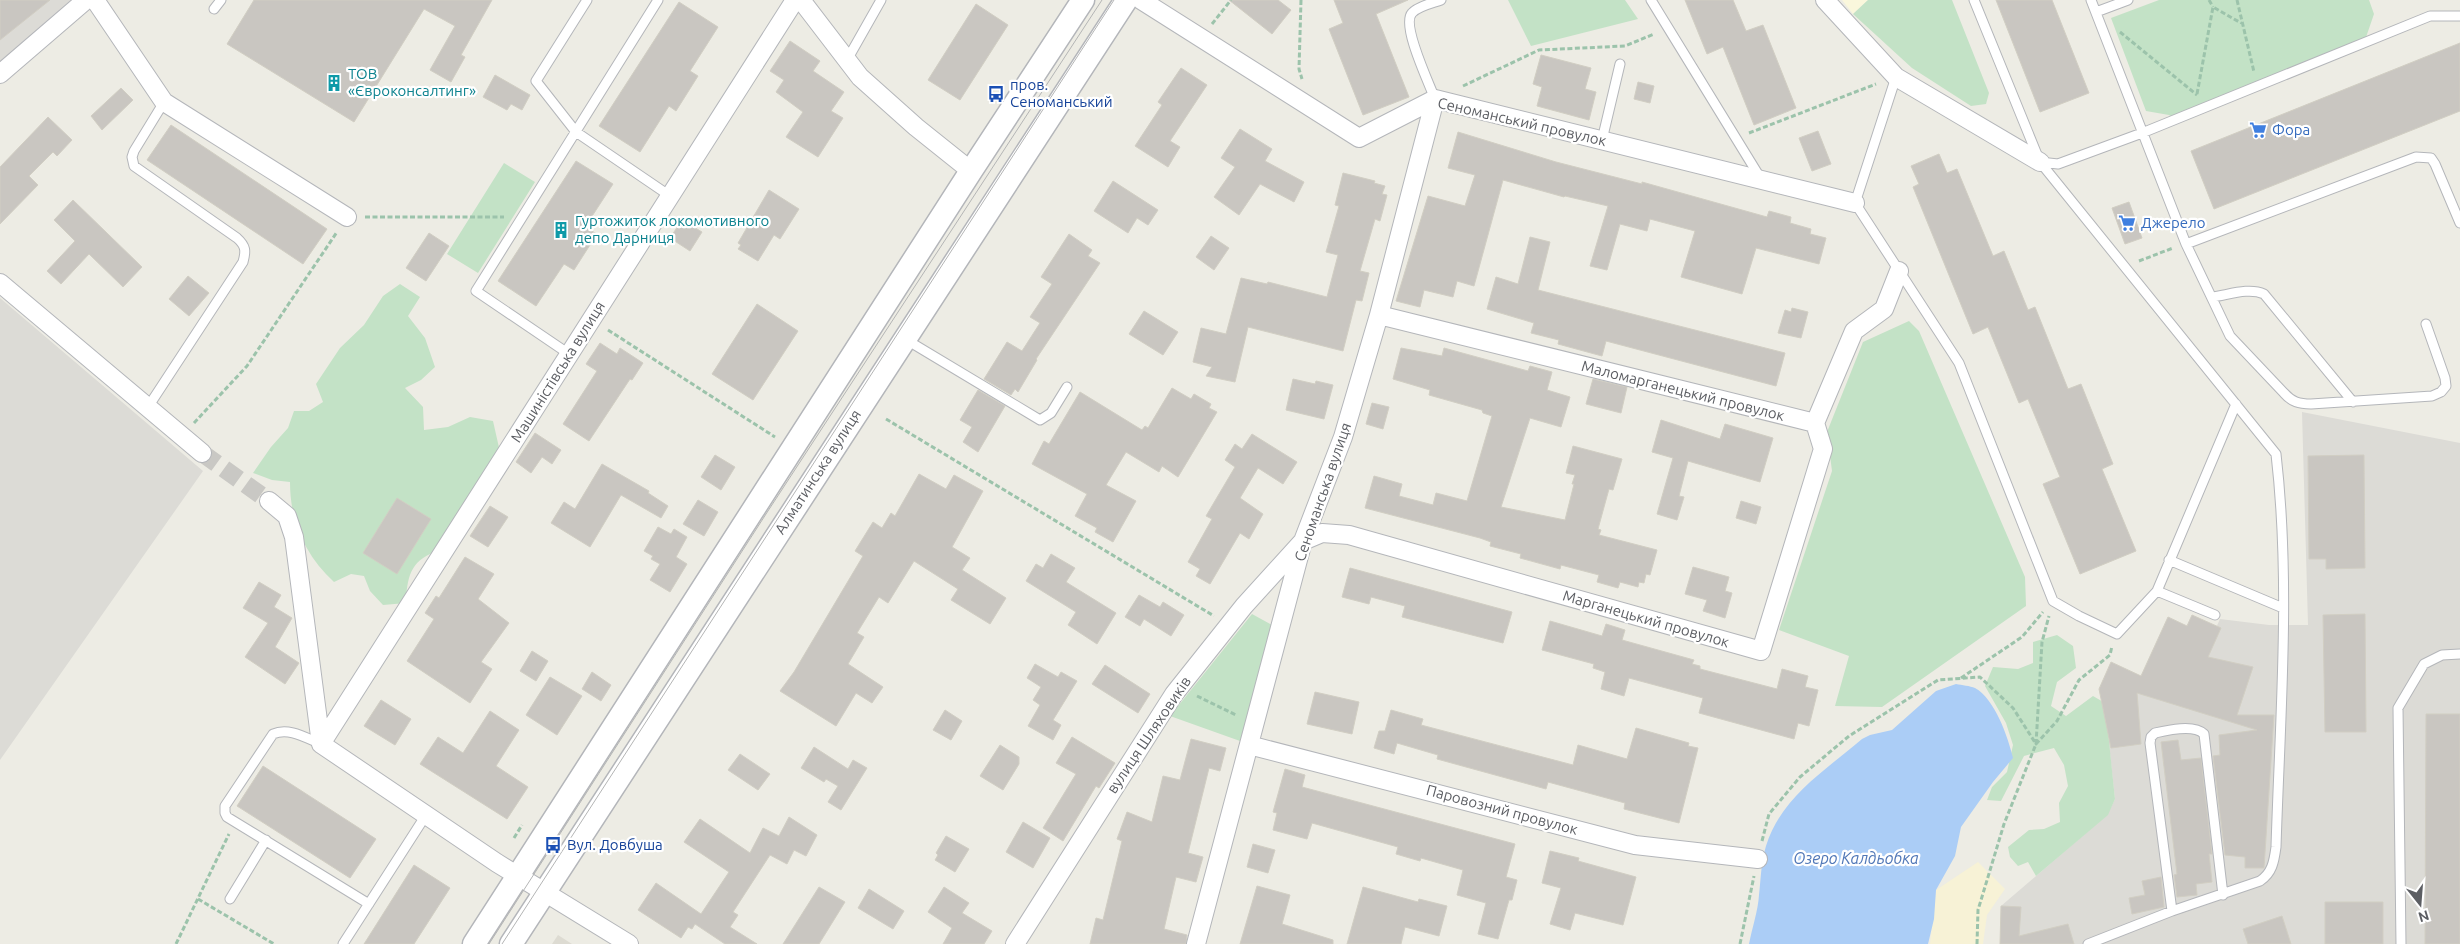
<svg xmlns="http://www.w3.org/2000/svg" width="2460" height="944" font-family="Ubuntu,sans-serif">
  <rect width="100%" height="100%" fill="#edece4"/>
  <!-- commercial -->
  <path fill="#faf7dc" d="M1842,0H1868L1853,14Z"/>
  <!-- industrial -->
  <path fill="#dcdbd6" d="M0,0H77L0,64Z
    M0,298L203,471L0,760Z
    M2302,412L2460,443V944H2000L2001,906L2107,815L2115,799L2102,681L2124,675L2188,690L2220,619L2269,625H2308Z"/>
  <!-- education -->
  <path fill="#dddbd2" d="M558,935L572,944H552Z"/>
  <!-- green -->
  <path fill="#c3e2c6" d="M1508,0H1625L1638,19L1531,46Z
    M1868,0H1952L1989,93L1986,104L1971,106L1912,68L1853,14Z
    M2159,0H2369L2374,14L2364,43L2176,120L2169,115L2146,111L2111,18Z
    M504,163L535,182L478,273L447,254Z
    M400,284L420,297L408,316L425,338L435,367L421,380L405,388L423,407L424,430L448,427L470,417L493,421L500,452L435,552C410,561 407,578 406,603L383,605L370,591L364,576L351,574L334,582C305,555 290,522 290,482L272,480L253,473L271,447L288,428L294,411H309L323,402L316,384L340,348L364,325L383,296Z
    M1909,321L1919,331L2025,577L2026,606L1882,707L1835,706L1849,656L1779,630L1832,471L1827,432L1863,342Z
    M1252,614L1274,626L1240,741L1170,716Z
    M2057,635L2073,646L2076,668L2057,682L2051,706L2066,716L2093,696L2105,703L2115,799L2108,815L2036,876L2028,862L2018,866L2010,857L2008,847L2029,830L2044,829L2060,822L2059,803L2068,786L2064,765L2054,748L2024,756L2001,801L1987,800L1992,787L2007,772L2013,745L2006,723L1985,686L1993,667L2018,669L2033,663V642Z"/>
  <!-- sand -->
  <path fill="#f7f2d6" d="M1978,862L2005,889L1987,915L1983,944H1930L1936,890Z"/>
  <!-- water -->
  <path fill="#abcdf6" d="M1956,684C1962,685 1970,686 1975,688C1995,699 2008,737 2013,758L1993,782L1961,827L1955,856L1936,890L1934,919L1928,944H1749C1752,928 1758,911 1759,895C1761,878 1761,862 1766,846C1781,797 1826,770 1862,739L1870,735L1892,730L1936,691Z"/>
  <!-- building -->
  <path fill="#c9c6c1" stroke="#d1cec3" d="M0,0H50L0,40Z
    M254,0H492L461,55L465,57L451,82L430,70L455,26L424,9L354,122L227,44Z
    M1229,0H1278L1291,10L1272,34Z
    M1334,0H1408L1376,14L1409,97L1363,115L1329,29L1343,23Z
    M1685,0H1733L1746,31L1763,25L1796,108L1754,125L1723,47L1707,54Z
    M1996,0H2052L2089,93L2040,112Z
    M679,2L718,27L690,71L698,76L676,111L669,106L640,152L599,126Z
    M976,4L1008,25L960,100L928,80Z
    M790,41L820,61L813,71L844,92L831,111L843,118L818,157L786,137L803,112L776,92L784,80L770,71Z
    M2460,43V111L2214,209L2191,151Z
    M1541,55L1591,68L1585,89L1596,92L1589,120L1537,106L1542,87L1533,84Z
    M1181,68L1207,85L1170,141L1180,147L1168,167L1135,146L1162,105L1158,102Z
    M495,75L530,95L522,110L511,104L507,110L483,97Z
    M1638,82L1654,86L1650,103L1634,99Z
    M121,88L133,100L102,130L91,116Z
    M48,117L72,140L57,156L53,152L29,176L38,185L0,224V167Z
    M171,125L327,229L303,264L147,160Z
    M1240,129L1272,149L1265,161L1304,182L1294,202L1260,184L1239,215L1214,197L1235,167L1221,158Z
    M1818,131L1831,164L1812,171L1799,138Z
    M1458,132L1556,162L1642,184V182L1767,217L1769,211L1791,217L1790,223L1811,229L1810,234L1826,238L1819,264L1756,248L1742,294L1681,277L1695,231L1650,219L1647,231L1620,224L1607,270L1590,266L1608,206L1565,196L1564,197L1503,180L1474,286L1457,281L1453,297L1424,290L1420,307L1396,301L1428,196L1465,206L1475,175L1448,168Z
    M1939,154L1947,173L1957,169L1993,256L2004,251L2028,310L2035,307L2068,389L2081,384L2113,464L2102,469L2136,551L2080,574L2043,484L2060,477L2028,399L2019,403L1988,327L1973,334L1913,187L1919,184L1911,166Z
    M576,161L613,184L585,227L597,234L574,270L564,264L536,306L498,281Z
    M1343,173L1375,181L1374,183L1385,186L1382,194L1387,195L1380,221L1375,219L1360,271L1369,273L1362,301L1356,300L1343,351L1248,327L1235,382L1206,376L1212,367L1193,362L1201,328L1226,334L1241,278L1267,284L1268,282L1327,297L1338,255L1326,252L1339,206L1335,205Z
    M1113,181L1158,210L1148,225L1137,218L1128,233L1094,211Z
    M769,190L799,209L780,239L774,235L758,261L738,249L741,245L738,243Z
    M73,200L142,267L123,287L89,254L61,284L47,271L75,241L54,220Z
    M2129,202L2142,238L2125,244L2112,208Z
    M682,220L702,232L690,251L670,238Z
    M429,233L449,246L426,281L406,268Z
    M1069,234L1092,250L1088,256L1100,263L1036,359L1037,360L1018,392L1015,389L1011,395L984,379L1007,342L1022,351L1040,323L1030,317L1052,284L1041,277Z
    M1211,236L1229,248L1214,270L1196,257Z
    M1530,237L1550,242L1538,290L1785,353L1776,386L1606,341L1602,356L1558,344L1559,340L1531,333L1534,323L1487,309L1496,277L1518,284Z
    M188,276L209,293L189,316L169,299Z
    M757,304L798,331L753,400L712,374Z
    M1792,308L1808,312L1801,338L1778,333L1785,310L1791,312Z
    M1144,311L1178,332L1163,355L1129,334Z
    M600,343L617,354L620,348L643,363L632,380L630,379L589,441L563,424L597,371L586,364Z
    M1401,348L1442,356L1444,348L1528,371L1530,366L1552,372L1547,390L1570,397L1561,427L1530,418L1501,507L1565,520L1574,484H1572L1575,475L1566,473L1573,446L1622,459L1613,490L1609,489L1598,529L1601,530L1599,535L1657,550L1650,575L1646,574L1644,583L1639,582L1638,587L1620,582L1618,588L1597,582L1599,575L1561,565L1560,569L1520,558L1521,554L1490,546L1491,542L1480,538L1365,508L1374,476L1402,484L1399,496L1433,505L1436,493L1467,501L1492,416L1483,413L1482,410L1429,395L1430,390L1393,379Z
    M1293,379L1315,384L1316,381L1333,385L1324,419L1286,410Z
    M1593,379L1627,387L1621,413L1586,404Z
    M1172,388L1191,399L1194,394L1211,404L1209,408L1217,412L1178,477L1162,466L1159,472L1126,452L1106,485L1136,501L1113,542L1095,532L1097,528L1075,516L1087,494L1032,464L1044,441L1049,444L1080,392L1142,430L1145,426L1148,428Z
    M978,390L1005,406L978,452L963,442L972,427L960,420Z
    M1372,403L1389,407L1383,429L1366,424Z
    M1661,420L1720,439L1725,424L1773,438L1760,482L1688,461L1679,496L1684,497L1677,520L1657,514L1673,458L1652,452Z
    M535,433L561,450L552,464L542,457L531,473L516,462Z
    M1252,434L1297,462L1283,484L1258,468L1240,498L1263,514L1249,539L1240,533L1210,584L1196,576L1200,569L1188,562L1212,519L1206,516L1235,467L1225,460L1235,444L1242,449Z
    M715,455L735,467L721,490L701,477Z
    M2364,455L2365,568L2326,569V559H2309L2308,456Z
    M602,464L649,491L648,493L668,506L661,518L621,495L590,547L551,523L564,502L575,509Z
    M919,474L946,489L954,475L983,491L952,547L970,558L962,570L1006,598L990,624L951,600L958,589L914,561L888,603L879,597L857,633L864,637L848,664L883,687L872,703L856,693L836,726L780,691L794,672L863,556L855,551L873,522L882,528L891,513L895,516Z
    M397,498L431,519L397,574L363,553Z
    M698,500L718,512L704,536L683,524Z
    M1741,501L1761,507L1756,524L1736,518Z
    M490,506L508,517L488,547L470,536Z
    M658,527L671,534L674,529L687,537L676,557L687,564L670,592L650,580L660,564L651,559L653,556L644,551Z
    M1051,554L1075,568L1066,582L1069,584L1116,613L1097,644L1068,625L1076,612L1026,581L1036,564L1043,568Z
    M465,557L494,574L478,599L509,623L481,662L492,669L470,703L407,661L434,619L425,613L436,596L439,598Z
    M1693,567L1729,577L1725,591L1732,593L1725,618L1703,611L1707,600L1685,594Z
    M1350,568L1512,612L1503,643L1402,617L1405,606L1371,597L1369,604L1342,597Z
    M259,582L281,595L274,607L292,618L275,647L299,663L285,684L245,657L268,623L243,608Z
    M1139,595L1160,607L1163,602L1184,615L1171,636L1144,619L1140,626L1125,617Z
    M2365,614L2366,732H2325L2323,615Z
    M2192,615L2221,628L2208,657L2253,667L2237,715H2274L2264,868H2245V857L2225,855L2213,756L2220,755L2219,735L2257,730L2137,693L2141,744L2111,748L2099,689L2111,662L2141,676L2168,617L2187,626Z
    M1550,621L1602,636L1606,624L1625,630L1622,640L1694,660L1692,664L1700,666V669L1777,689L1782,669L1808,676L1805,687L1818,690L1809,726L1798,723L1794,739L1699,713L1703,698L1629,678L1624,696L1601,689L1605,672L1593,668L1594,664L1542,650Z
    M532,651L548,661L536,681L520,671Z
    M1035,664L1058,677L1061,672L1077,681L1053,720L1061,725L1053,740L1028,726L1040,705L1033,700L1041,687L1027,678Z
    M1105,665L1150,694L1138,713L1092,684Z
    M592,672L611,685L601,701L582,689Z
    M550,677L582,696L557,735L526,715Z
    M1315,692L1359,702L1352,734L1307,724Z
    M381,700L411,719L395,745L364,726Z
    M945,710L962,721L951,740L933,730Z
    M1391,710L1423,719L1421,725L1573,765L1578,745L1627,759L1636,728L1689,743L1688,746L1698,748L1679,823L1624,809L1625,803L1548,782L1546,789L1437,759L1438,755L1397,743L1394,754L1374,748L1379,731H1385Z
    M490,711L519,730L496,766L528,787L507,819L420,764L438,737L463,753Z
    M2426,714H2460V944H2425Z
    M1072,737L1115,763L1099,788L1096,786L1063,841L1043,828L1076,774L1056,763Z
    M1191,739L1226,748L1220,771L1209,768L1188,853L1203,857L1196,882L1176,877L1164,929L1187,935L1186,944H1090L1096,918L1103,920L1122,841L1117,839L1127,812L1152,822L1163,776L1180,780Z
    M2178,740L2181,760L2201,758L2212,854H2209L2212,882L2196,884L2197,895L2177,897L2174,875L2177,874L2161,742Z
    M1000,745L1019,757V764L1003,790L980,776Z
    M814,747L848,769L853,760L867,768L841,810L828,802L838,786L826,779L824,782L801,768Z
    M740,754L770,774L758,790L728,770Z
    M263,766L376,839L350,878L237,806Z
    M1285,769L1305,775L1302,787L1515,844L1506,877L1517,880L1512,900H1509L1498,939L1478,934L1486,903L1457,895L1463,870L1421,858L1420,861L1396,854L1398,847L1312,823L1307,839L1273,830L1277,813L1273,812Z
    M789,817L817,835L806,856L794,850L787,864L770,855L733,912L738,915L730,927L757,944H725L695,924L692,929L688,927L681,938L638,910L656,883L701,914L729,872L684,842L700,819L750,853L763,828L779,836Z
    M1023,822L1050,838L1033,868L1006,852Z
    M946,836L969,849L955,872L935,860L938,855L936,853Z
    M1253,844L1275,850L1268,873L1247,867Z
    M1550,851L1579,858L1578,861L1636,877L1623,925L1575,913L1570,930L1550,924L1561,888L1542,883Z
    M414,865L450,888L414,944H364Z
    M2161,877L2164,907L2132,914L2129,898L2145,895L2142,881Z
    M1257,886L1290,895L1282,924L1333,940V944H1240Z
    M819,887L845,902L819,944H783Z
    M944,887L969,903L962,913L992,931L984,944H943L952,928L928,912Z
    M1363,887L1418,902L1419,899L1447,906L1439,936L1405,927L1401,944H1347Z
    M869,889L904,911L893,929L858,908Z
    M2325,902H2383V944H2325Z
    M2001,906L2021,907L2019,936L2068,924L2074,944H2000Z
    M2282,916L2291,944H2248L2243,929Z"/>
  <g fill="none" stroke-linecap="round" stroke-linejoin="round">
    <!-- minor-tunnel -->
    <path stroke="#c9c8c4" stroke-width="18" stroke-dasharray="18 9" stroke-linecap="butt" d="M202,453L269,501"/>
    <!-- service casing -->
    <g stroke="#b4b6ba" stroke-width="11">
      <path id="service" d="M587,0L536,81L576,132L670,196
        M1651,0L1761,179
        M1974,0L2040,162L2276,454C2291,584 2280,717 2276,847C2274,862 2272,873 2260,881L2172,911L2088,944
        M2091,0L2186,244L2230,336L2284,393C2292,402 2299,404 2311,404L2432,396L2441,392L2446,386L2445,378L2426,324
        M214,9L221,0
        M2096,12L2128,0
        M847,60L881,0
        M1896,77L1855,203L1959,363L2053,601L2079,616L2117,634L2157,591L2215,615
        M1435,99C1429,83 1401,25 1412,13C1418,6 1433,3 1441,0
        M1602,140L1620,64
        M2040,162L2058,164L2142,133L2430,16H2460
        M2186,244L2416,157L2431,158L2435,164L2460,223
        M2212,297C2228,295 2249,287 2264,294L2353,402
        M905,339L1040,420L1051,413L1067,387
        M569,354L476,291L658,0
        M148,407L243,262C246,251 246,246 237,238L134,166L132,157L134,151L164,102
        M2169,560L2283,608
        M2157,591L2236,404
        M321,744C306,738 289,727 273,734L225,806V813L227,817L369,904
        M230,899L266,840
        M2172,911L2150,743L2151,737L2155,733C2168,730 2194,724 2204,734L2223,895
        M343,944L426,815
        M2401,944L2398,708L2424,664L2442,655L2460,654"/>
    </g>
    <!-- minor casing -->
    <g stroke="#b4b6ba" stroke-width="20">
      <path id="minor" d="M95,0L164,102L347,217
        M801,0L860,77L916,127L971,171
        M1141,0L1359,138L1435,99L1855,203
        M1825,0L1896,77L2040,162
        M0,74L86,0
        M0,283L202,453
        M1379,315L1815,423
        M1815,423L1854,331L1884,309L1899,271
        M269,501L287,516L294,537L321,744L497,863L629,944
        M321,744L795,0
        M1249,745L1635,845L1758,859
        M1015,944L1174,694L1244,606L1303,541L1322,533L1349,535L1761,651L1823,449L1815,423
        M1196,944L1303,541L1343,437L1379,315L1435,99"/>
    </g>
    <!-- tertiary casing -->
    <g stroke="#b4b6ba" stroke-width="25">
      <path id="tertiary" d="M474,944L971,171L1083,0
        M511,944L1126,0"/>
    </g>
    <!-- path -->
    <path stroke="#9cc3ab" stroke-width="3" stroke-dasharray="5 2.5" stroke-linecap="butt" d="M1301,0L1299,69L1302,79
      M2209,0L2213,7
      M2237,0L2254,72
      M1212,24L1231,0
      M2120,32L2197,95
      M1463,86L1539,50L1625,46L1654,34
      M2197,94L2213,7L2241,23
      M1749,133L1876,84
      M365,217H504
      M2139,261L2173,248
      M608,330L775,437
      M886,419L1214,616
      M194,423L247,366L337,232
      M1961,678L2022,637L2043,612
      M1197,696L1236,715
      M514,838L522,825
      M1762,841L1769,814L1800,777L1849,736L1938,680L1980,677L2013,708L2036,744L2057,721L2079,680L2110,655L2112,646
      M198,899L274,944
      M176,944L229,834
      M1740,944L1754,876
      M1977,944L1978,910L2004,824L2036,744L2042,642L2049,616"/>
    <!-- service -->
    <use href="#service" stroke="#fff" stroke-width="9"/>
    <!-- minor -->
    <use href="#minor" stroke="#fff" stroke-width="18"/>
    <!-- tertiary -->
    <use href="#tertiary" stroke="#fff" stroke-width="22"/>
    <!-- tram -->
    <path stroke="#b4b5b5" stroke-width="1" d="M489,944L766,514L1102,0
      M502,944L1114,0"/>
  </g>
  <!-- icons -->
  <defs>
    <g id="building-bare" transform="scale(1.35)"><path d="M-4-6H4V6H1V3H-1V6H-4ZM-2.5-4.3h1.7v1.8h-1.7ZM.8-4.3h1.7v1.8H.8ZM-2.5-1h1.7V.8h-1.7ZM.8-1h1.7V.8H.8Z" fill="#0f9aa8" stroke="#fff" stroke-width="2.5" paint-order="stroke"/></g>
    <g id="bus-bare" transform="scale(1.35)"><path d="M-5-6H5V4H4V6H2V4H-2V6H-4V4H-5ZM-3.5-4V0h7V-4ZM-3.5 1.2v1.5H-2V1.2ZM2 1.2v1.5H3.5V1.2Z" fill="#1a4fb4" stroke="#fff" stroke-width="2.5" paint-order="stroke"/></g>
    <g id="supermarket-bare" transform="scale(1.35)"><path d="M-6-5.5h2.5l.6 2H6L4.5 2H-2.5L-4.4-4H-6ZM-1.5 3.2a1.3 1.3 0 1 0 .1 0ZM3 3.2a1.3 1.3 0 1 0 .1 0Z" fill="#3f7fe0" stroke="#fff" stroke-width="2.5" paint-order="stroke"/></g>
  </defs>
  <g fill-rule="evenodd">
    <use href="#building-bare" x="334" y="83"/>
    <use href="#bus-bare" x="996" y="94"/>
    <use href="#supermarket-bare" x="2258" y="130"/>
    <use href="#supermarket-bare" x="2127" y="223"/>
    <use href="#building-bare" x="561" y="230"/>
    <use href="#bus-bare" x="553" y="845"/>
  </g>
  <g text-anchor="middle" stroke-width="4.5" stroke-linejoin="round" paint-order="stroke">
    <!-- culture labels -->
    <g font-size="15" fill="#0d838f" stroke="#fff" text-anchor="start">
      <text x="348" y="79">ТОВ<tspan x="348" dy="17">«Євроконсалтинг»</tspan></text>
      <text x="575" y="226">Гуртожиток локомотивного<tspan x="575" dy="17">депо Дарниця</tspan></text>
    </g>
    <!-- transit labels -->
    <g font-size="15" fill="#164399" stroke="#fff" text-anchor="start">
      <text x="1010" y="90">пров.<tspan x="1010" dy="17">Сеноманський</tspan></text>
      <text x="567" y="850">Вул. Довбуша</text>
    </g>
    <!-- street labels -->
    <g font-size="15" fill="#5c5e63" stroke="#fff">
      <text transform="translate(1522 122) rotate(13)" y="5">Сеноманський провулок</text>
      <text transform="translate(558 372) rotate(-58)" y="5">Машиністівська вулиця</text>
      <text transform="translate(1683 391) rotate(14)" y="5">Маломарганецький провулок</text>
      <text transform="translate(818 472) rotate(-57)" y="5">Алматинська вулиця</text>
      <text transform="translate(1323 492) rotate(-71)" y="5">Сеноманська вулиця</text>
      <text transform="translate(1646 619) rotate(16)" y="5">Марганецький провулок</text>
      <text transform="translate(1149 735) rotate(-56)" y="5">вулиця Шляховиків</text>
      <text transform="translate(1502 810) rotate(15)" y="5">Паровозний провулок</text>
    </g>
    <!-- shop labels -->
    <g font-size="15" fill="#366cbe" stroke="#fff" text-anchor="start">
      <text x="2272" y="135">Фора</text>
      <text x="2141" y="228">Джерело</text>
    </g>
    <!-- water labels -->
    <g font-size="16" font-style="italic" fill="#5077b7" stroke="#fff">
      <text x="1856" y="864">Озеро Калдьобка</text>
    </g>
  </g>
  <!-- north arrow -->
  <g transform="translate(2420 904) rotate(163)" stroke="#ffffff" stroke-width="4" paint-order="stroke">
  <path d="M0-4L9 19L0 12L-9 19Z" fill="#5c5e63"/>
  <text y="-8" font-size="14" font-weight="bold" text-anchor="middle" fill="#5c5e63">N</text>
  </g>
</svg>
